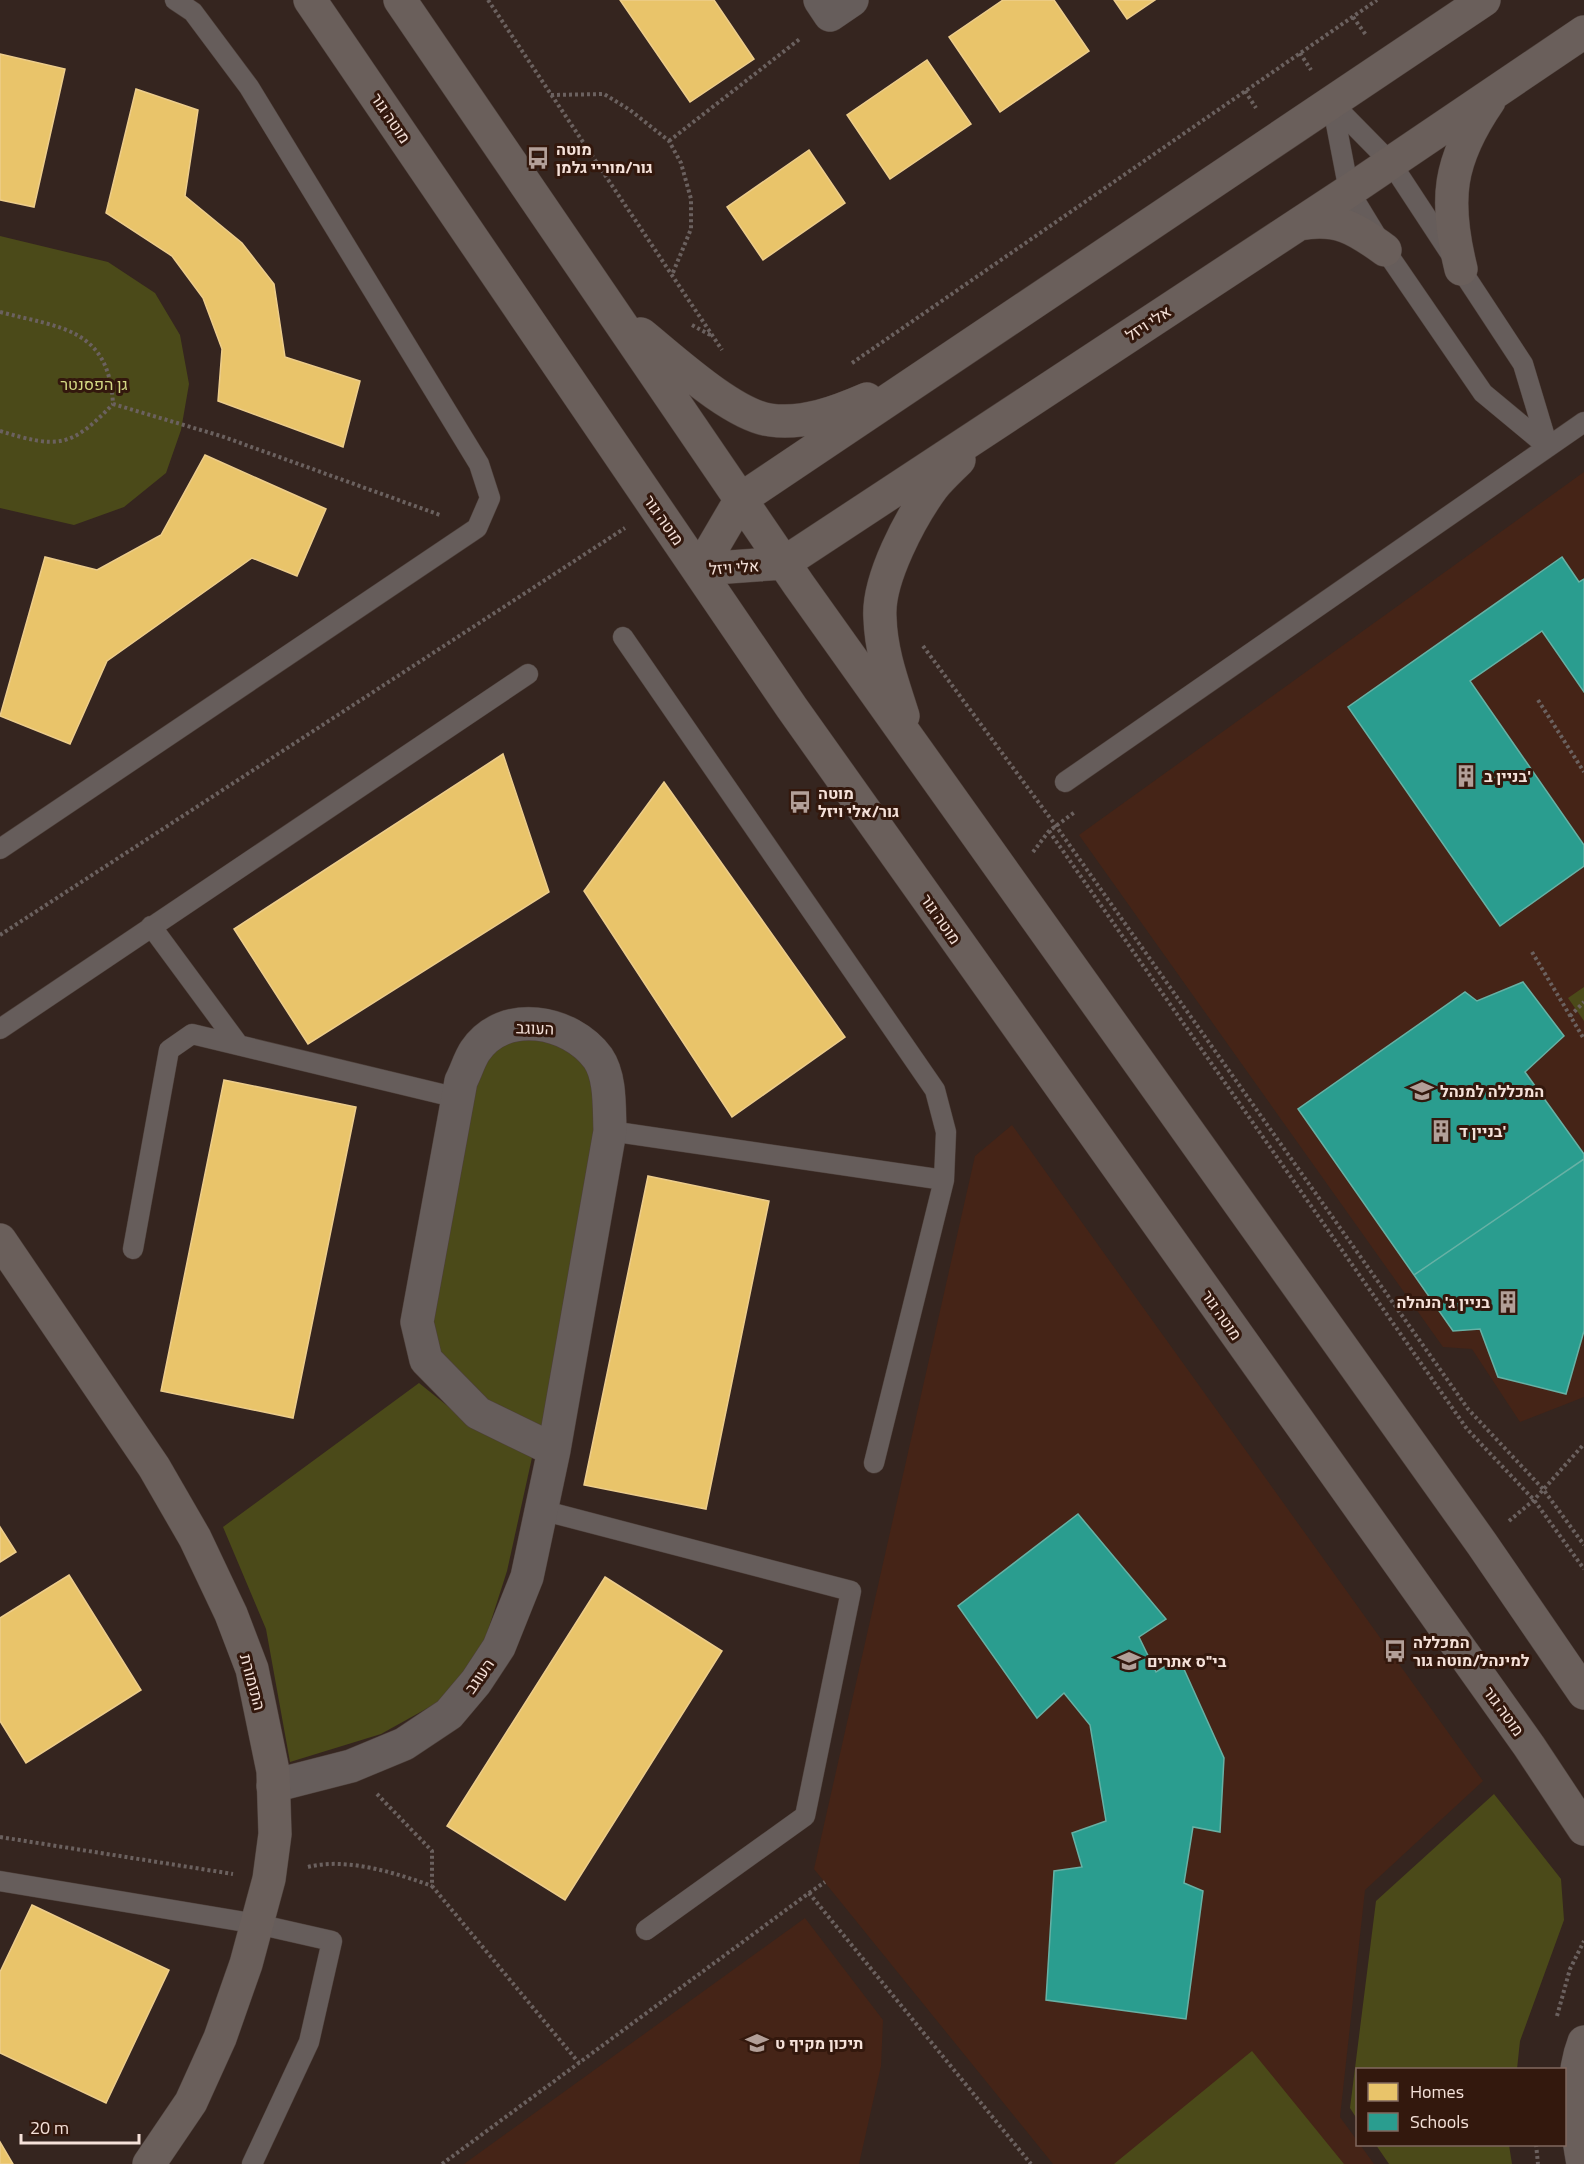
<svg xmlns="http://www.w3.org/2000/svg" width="1584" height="2164" font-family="'Titillium Web',Heebo,sans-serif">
  <rect width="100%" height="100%" fill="#35251f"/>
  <!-- built -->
  <path fill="#452417" d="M1584,472V1397L1520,1422L1472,1349L1443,1347L1079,835Z
    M1012,1125L1483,1781L1365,1890L1340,2117L1374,2164H1053L814,1869L975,1156Z
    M805,1918L883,2020L881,2066L859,2164H464Z"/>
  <!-- green -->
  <path fill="#4b4a19" d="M0,236L108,262L155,293L180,335L189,384L181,430L166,473L124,507L74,525L0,508Z
    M1584,987V1021L1568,998Z
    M552,1037L589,1065L599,1130L546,1433L485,1404L436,1354L429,1321L469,1099L484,1057L502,1041Z
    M419,1383L465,1420L533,1453L507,1571L481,1652L451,1695L381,1734L290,1762L266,1629L223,1527Z
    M1494,1794L1561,1879L1564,1920L1520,2041L1517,2069L1358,2070L1357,2119L1350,2108L1376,1901Z
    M1252,2051L1344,2164H1114Z
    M1376,2145H1509L1512,2164H1389Z"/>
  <!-- homes -->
  <path fill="#e9c46a" stroke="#edcd8b" stroke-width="1.5" d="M620,0H714L754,59L690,102Z
    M1003,0H1054L1089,51L1000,112L949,37Z
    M1114,0H1155L1127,19Z
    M0,54L65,69L34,207L0,200Z
    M927,60L971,124L890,179L847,115Z
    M136,89L198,110L185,196L242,243L274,284L285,357L360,381L343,447L218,401L222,349L203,298L172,256L106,213Z
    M809,150L845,203L763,260L727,207Z
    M205,455L326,509L297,576L252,558L107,661L70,744L0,716L45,557L97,570L161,535Z
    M503,754L549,892L308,1044L234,929Z
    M664,782L845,1037L732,1117L584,891Z
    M224,1080L356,1107L293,1418L161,1391Z
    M648,1176L769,1201L706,1509L584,1485Z
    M0,1527L16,1552L0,1562Z
    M69,1575L141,1690L26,1763L0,1721V1618Z
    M605,1577L722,1651L565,1900L447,1826Z
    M32,1905L169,1970L106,2103L0,2053V1972Z
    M0,2142L13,2164H0Z"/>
  <!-- schools -->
  <path fill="#2a9d8f" stroke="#67b1a5" stroke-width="1.5" d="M1562,557L1579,582L1584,579V692L1542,631L1470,681L1584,845V866L1500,926L1348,707Z
    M1523,982L1564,1036L1525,1072L1584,1154V1159L1414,1275L1298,1109L1465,992L1477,1001Z
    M1584,1159V1331L1566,1394L1498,1377L1480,1329L1453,1331L1414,1275Z
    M1078,1514L1166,1619L1139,1637L1156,1672L1179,1658L1224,1758L1220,1832L1193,1827L1184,1883L1203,1891L1186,2019L1046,2000L1054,1871L1082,1867L1072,1833L1106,1821L1090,1725L1064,1693L1037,1718L958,1606Z"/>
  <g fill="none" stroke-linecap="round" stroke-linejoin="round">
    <!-- lane casing -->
    <g stroke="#4e403b" stroke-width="21">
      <path id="lane" d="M1332,103L1349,191L1385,250L1483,393L1548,447
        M1332,103L1391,163L1523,364L1548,447
        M623,637L935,1090L946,1132L944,1180L874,1463
        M1065,782L1584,422
        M0,849L477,528L490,498L479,464L249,87L193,12L175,0
        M151,926L238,1044
        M0,1029L528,674
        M610,1131L944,1180
        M133,1249L169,1050L192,1034L458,1098
        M541,1510L851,1591L805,1816L646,1930
        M0,1881L257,1924L332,1941L309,2042L252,2164"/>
    </g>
    <!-- street casing -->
    <g stroke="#4e403b" stroke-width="34">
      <path id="street" d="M820,0L830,15L852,0
        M273,1786L351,1766L404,1744L449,1714L476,1682L499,1647L527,1577L554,1450L610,1131C609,1108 611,1077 598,1058C570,1020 504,1008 475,1051C469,1060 466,1072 461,1081L417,1322L426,1360L478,1413L554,1450"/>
    </g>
    <!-- secondary casing -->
    <g stroke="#4e403b" stroke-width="34">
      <path id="secondary" d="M310,0L792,708L1529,1746L1584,1829
        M400,0L799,585L1482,1544L1584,1693
        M1299,224C1337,217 1355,228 1385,250
        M1461,269C1444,200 1448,161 1489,101
        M641,334C671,358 732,415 770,420C803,425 837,412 867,399
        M700,569L784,563L1349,191L1584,32
        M700,569L741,499L1484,0
        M903,716C893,684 881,653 880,618C877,580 911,517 933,487C940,478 950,469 959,460
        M0,1240L154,1467L195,1538L231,1614L252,1669L273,1771L275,1834L269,1879L246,1964L220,2038L191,2102L149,2164
        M1583,2164C1576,2124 1569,2081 1584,2042"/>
    </g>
    <!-- path -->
    <path stroke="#6b615f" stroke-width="4" stroke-dasharray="3 3" stroke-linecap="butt" d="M488,0L722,350
      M1353,17L1366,35
      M1300,53L1311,70
      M1245,91L1256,108
      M551,95L604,94L630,110L669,141L681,163L691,199V229L672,275
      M669,141L801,38
      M0,312C61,328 109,328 113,404L221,436L440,515
      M692,325L712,336
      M852,363L1377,0
      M0,431C57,448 70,449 113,404
      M923,646L1056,826L1468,1409L1543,1489L1584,1545
      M1538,700L1584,772
      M1049,831L1467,1429L1534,1500L1584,1569
      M1033,852L1049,831L1075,812
      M0,935L625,528
      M1532,952L1584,1039
      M1570,1016L1584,1002
      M1509,1521L1534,1500L1584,1444
      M377,1794L432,1851V1886L579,2063
      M0,1837L233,1874
      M308,1867C346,1857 396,1873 432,1886
      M809,1893L825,1882
      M1557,2016L1570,1969L1584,1941
      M1536,2144L1538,2164
      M442,2164L809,1893L1031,2164"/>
    <!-- lane -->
    <use href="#lane" stroke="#665d5b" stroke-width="20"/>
    <!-- street -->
    <use href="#street" stroke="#665d5b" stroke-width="33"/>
    <!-- secondary -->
    <use href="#secondary" stroke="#6a5f5b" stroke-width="33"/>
  </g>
  <!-- icons -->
  <defs>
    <g id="bus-bare" transform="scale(1.8)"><path d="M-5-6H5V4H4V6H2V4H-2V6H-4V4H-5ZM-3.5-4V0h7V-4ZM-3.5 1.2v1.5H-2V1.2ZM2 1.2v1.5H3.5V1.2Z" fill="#b29f98" stroke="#33180d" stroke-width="2.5" paint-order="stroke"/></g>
    <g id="building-bare" transform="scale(1.8)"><path d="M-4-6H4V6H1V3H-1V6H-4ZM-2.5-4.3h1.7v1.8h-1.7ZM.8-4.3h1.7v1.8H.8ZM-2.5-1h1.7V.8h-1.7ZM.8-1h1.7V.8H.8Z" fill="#b29f98" stroke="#33180d" stroke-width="2.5" paint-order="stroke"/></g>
    <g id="university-bare" transform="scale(1.8)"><path d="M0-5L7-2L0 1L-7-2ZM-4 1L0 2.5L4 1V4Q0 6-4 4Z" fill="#b29f98" stroke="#33180d" stroke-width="2.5" paint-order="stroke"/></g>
    <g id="school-bare" transform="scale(1.8)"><path d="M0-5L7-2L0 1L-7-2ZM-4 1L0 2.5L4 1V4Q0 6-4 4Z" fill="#b29f98" stroke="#33180d" stroke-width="2.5" paint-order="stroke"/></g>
  </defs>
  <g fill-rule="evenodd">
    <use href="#bus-bare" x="538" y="158"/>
    <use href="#building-bare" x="1466" y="776"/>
    <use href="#bus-bare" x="800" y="802"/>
    <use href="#university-bare" x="1422" y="1091"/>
    <use href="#building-bare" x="1441" y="1131"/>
    <use href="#building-bare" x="1508" y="1302"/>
    <use href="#bus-bare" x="1395" y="1651"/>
    <use href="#school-bare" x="1129" y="1661"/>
    <use href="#school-bare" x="757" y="2043"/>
  </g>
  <g text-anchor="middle" stroke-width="6" stroke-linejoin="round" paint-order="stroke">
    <!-- street labels -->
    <g font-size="16" fill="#f5e1d9" stroke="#33180d">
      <text transform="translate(391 118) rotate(56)" y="6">מוטה גור</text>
      <text transform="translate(1148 323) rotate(-33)" y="6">אלי ויזל</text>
      <text transform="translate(664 520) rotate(55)" y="6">מוטה גור</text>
      <text transform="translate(734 567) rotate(-4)" y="6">אלי ויזל</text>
      <text transform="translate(941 919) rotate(55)" y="6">מוטה גור</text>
      <text transform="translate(535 1028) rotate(2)" y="6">העוגב</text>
      <text transform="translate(1222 1315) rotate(55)" y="6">מוטה גור</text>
      <text transform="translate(479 1676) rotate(-55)" y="6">העוגב</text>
      <text transform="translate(253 1682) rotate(75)" y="6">התזמורת</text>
      <text transform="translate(1504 1711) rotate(54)" y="6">מוטה גור</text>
    </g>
    <!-- poi labels -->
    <g font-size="16" font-weight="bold" fill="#f5e1d9" stroke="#33180d" text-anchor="start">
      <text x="556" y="155">מוטה<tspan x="556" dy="18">גור/מוריי גלמן</tspan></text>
      <text x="1484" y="782">בניין ב'</text>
      <text x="818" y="799">מוטה<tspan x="818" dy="18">גור/אלי ויזל</tspan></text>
      <text x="1440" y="1097">המכללה למנהל</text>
      <text x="1459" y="1137">בניין ד'</text>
      <text x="1490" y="1308" text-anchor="end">בניין ג' הנהלה</text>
      <text x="1413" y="1648">המכללה<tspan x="1413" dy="18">למינהל/מוטה גור</tspan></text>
      <text x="1147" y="1667">בי"ס אתרים</text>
      <text x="775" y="2049">תיכון מקיף ט</text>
    </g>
    <!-- park labels -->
    <g font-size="16" fill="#d5da85" stroke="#33180d">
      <text x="94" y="390">גן הפסנטר</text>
    </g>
  </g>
  <!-- legend -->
  <rect x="1356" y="2068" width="210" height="78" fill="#33180d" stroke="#81685f" stroke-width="1.5"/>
  <rect x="1368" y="2083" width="30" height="18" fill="#e9c46a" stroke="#81685f" stroke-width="1.5"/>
  <text x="1410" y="2098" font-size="18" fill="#f5e1d9">Homes</text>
  <rect x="1368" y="2113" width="30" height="18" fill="#2a9d8f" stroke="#81685f" stroke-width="1.5"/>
  <text x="1410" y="2128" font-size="18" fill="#f5e1d9">Schools</text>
  <!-- scale -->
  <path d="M21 2134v9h118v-9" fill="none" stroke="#f5e1d9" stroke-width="3"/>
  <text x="30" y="2134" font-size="18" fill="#f5e1d9" stroke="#33180d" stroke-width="4.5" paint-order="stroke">20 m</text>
</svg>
